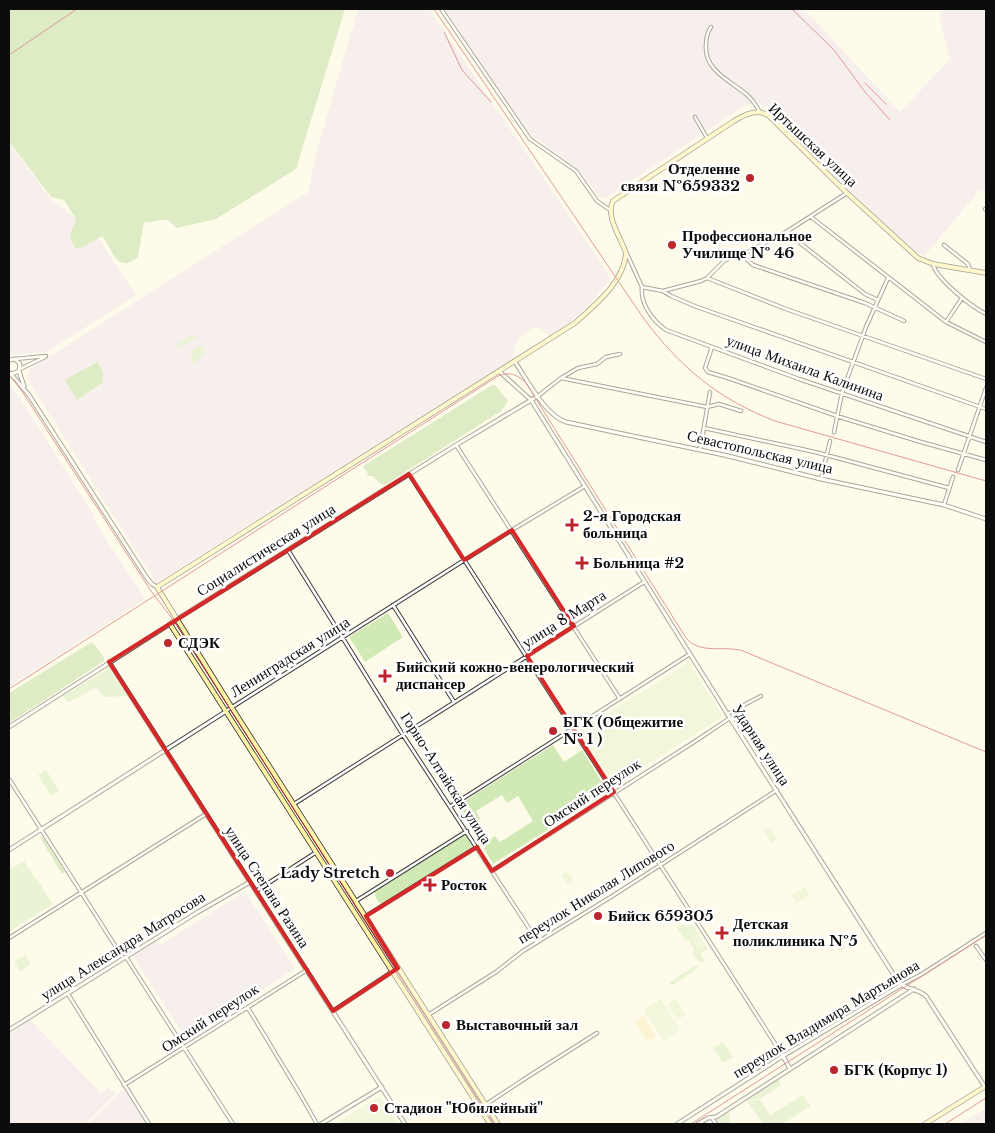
<svg xmlns="http://www.w3.org/2000/svg" width="995" height="1133" font-family="'Libre Baskerville',serif">
  <rect width="100%" height="100%" fill="#fffbeb"/>
  <!-- industrial -->
  <path fill="#eae0eb" d="M358,9H429L607,272L610,280L588,306L573,320L549,336L536,326L517,340L512,359L156,583L27,379L28,373L30,369L308,192L316,154Z
    M444,9H804L900,112L950,59L939,14L945,9H986V192L980,190L924,256L910,249L842,184L768,107L757,103L746,105L606,198L601,199L580,171L529,133Z
    M9,142L50,198L97,236L136,295L47,352L9,355Z
    M9,383L22,401L92,512L95,522L145,599L9,687Z
    M245,891L295,969L186,1039L133,956L156,941L159,946Z
    M30,1020L101,1093L109,1087L116,1094L86,1124H9V1034Z
    M125,1087L147,1124H88Z
    M986,1108V1124H961Z"/>
  <!-- green -->
  <path fill="#d1e9b5" d="M192,335L197,337L177,349V344Z
    M201,345L205,352L193,364L191,359L192,351Z
    M388,613L403,637L365,662L349,637Z
    M109,668L127,696L103,697L96,687L68,703L63,696Z
    M553,745L564,762L582,750L608,792L493,864L482,845L495,836L500,842L533,821L518,796L507,803L502,795L476,811L480,819L469,826L457,806Z
    M46,770L59,791L51,796L38,775Z
    M464,835L468,836L472,843L471,848L383,904L379,903L375,896V891Z
    M24,861L53,904L9,932V870Z
    M683,924L686,928L692,924L708,949L701,953L705,962L698,961L692,952L695,950L688,940L686,941L677,928Z
    M25,955L31,964L20,971L14,962Z
    M700,965L694,971L673,985L669,984L670,982L693,967Z
    M723,1042L733,1057L723,1063L713,1048Z
    M779,1079L781,1085L760,1099L747,1100Z
    M803,1095L810,1106L783,1124H763L747,1101L760,1100L770,1115Z
    M729,1111L730,1124H719L716,1119Z"/>
  <!-- forest -->
  <path fill="#b4d994" d="M9,9H345L296,169L216,219L177,228L168,220C160,219 153,223 144,222L138,257C116,274 114,251 102,236L81,248H75C66,229 73,234 76,219L64,200L51,197L9,141Z
    M97,362L103,372V382L77,400L65,380Z
    M492,385H495L508,401L501,411L385,485L379,483L373,476H368L367,471L363,468L365,465Z
    M92,642L104,657V661L9,723V693Z
    M42,836L65,872L62,874L40,837Z"/>
  <!-- sand -->
  <path fill="#faebb7" d="M643,1016L656,1036L647,1042L634,1022Z"/>
  <!-- pitch -->
  <path fill="#e2f0c7" d="M689,662L723,717L614,785L580,731Z
    M769,826L777,839L771,843L763,830Z
    M567,871L574,881L567,885L561,875Z
    M805,887L810,895L797,903L792,895Z
    M698,933L705,945L698,950L690,938Z
    M838,935L846,949L840,953L832,938Z
    M661,999L680,1030L663,1041L644,1010Z
    M676,999L686,1015L677,1020L667,1004Z
    M881,1065L889,1076L882,1081L874,1069Z
    M380,1096L398,1124H343L341,1120Z"/>
  <g fill="none" stroke-linecap="round" stroke-linejoin="round">
    <!-- minor casing -->
    <g stroke="#3f3f3f" stroke-width="4.5">
      <path id="minor" d="M441,9L530,139L576,171L597,201L610,210
        M711,27C707,33 706,38 706,45C704,70 729,80 746,94C752,99 756,105 760,112
        M695,117L707,138
        M985,209L986,210
        M811,217L946,322L986,342
        M786,232L865,294L878,300
        M944,245L968,264L970,270
        M627,254L642,287L663,291L701,281L707,278L725,260L746,253L786,232L847,193
        M742,255L753,265L865,303L904,321
        M933,264C936,279 972,307 986,314
        M707,278L786,309L986,379
        M642,287C640,304 653,321 666,330L799,379L986,442
        M663,291L671,296L697,307L986,409
        M946,322L962,298
        M712,347L705,368L708,372L728,378L843,418L921,442L986,460
        M15,359L46,356
        M20,369L45,357
        M561,378L707,407L719,404L741,411
        M538,396L561,378L578,368L597,364L606,357L620,354
        M704,428L815,452L949,488
        M834,432L842,393L866,327L888,278
        M456,445L620,699
        M700,450L710,392
        M958,470L986,388
        M409,474L783,1056
        M821,479L830,441
        M944,505L953,477
        M288,550L403,735L538,942
        M393,605L454,702
        M226,711L512,530L585,486
        M727,714L761,696
        M9,779L123,958
        M294,804L644,582
        M451,806L690,654
        M492,871L694,742L730,718
        M256,891L315,853
        M356,901L467,831
        M366,916L477,847
        M9,938L206,814
        M976,946L986,960
        M126,957L233,1124
        M901,985L922,974L986,933
        M68,994L149,1124
        M248,1008L300,1094L317,1124
        M428,1015L496,972L523,951L614,895L777,790
        M124,1085L307,970
        M485,1105L529,1076L597,1033
        M712,1118L716,1124"/>
    </g>
    <!-- tertiary casing -->
    <g stroke="#3f3f3f" stroke-width="5">
      <path id="tertiary" d="M9,360L15,359L20,364L19,371L12,374
        M515,362C528,381 545,415 566,422L724,455L821,479L944,505L986,519
        M19,371L24,386
        M500,372L531,400L730,718L899,983C906,989 918,989 926,996L985,1087
        M10,373L29,395L147,578L152,584L157,587
        M177,619L456,445L538,396
        M109,662L405,1124
        M9,727L170,624
        M9,850L225,712
        M333,1011L398,968
        M9,1030L198,912L250,882
        M783,1056L790,1069
        M321,1124L382,1087
        M677,1124L783,1056L901,985
        M698,1124L708,1118L716,1117L914,989"/>
    </g>
    <!-- secondary casing -->
    <g stroke="#2e2e2e" stroke-width="5.5">
      <path id="secondary" d="M177,619L170,624L490,1124
        M498,1124L234,711L157,587L575,323C595,305 624,282 626,253C621,238 605,216 613,201L734,121C746,114 756,109 768,115L847,193L918,258L933,264L986,273
        M925,1124L986,1086"/>
    </g>
    <!-- minor -->
    <use href="#minor" stroke="#fff" stroke-width="2.5"/>
    <!-- tertiary -->
    <use href="#tertiary" stroke="#fff" stroke-width="3"/>
    <!-- secondary -->
    <use href="#secondary" stroke="#fff4a6" stroke-width="4"/>
    <!-- tram -->
    <path stroke="#bc242e" stroke-width="1" d="M9,375L16,382L151,591L174,621L494,1124
      M9,689L498,376C510,371 518,375 526,383L686,638C700,655 724,645 743,651L986,752
      M691,1124L986,935"/>
    <!-- rail -->
    <path stroke="#bc242e" stroke-width="1" d="M434,9L644,319C680,367 718,399 775,421L986,481
      M792,9L834,50L865,92L890,120
      M444,32L462,70L491,102
      M9,55L77,9
      M865,83L886,104
      M945,1124L986,1098"/>
  </g>
  <!-- marked area -->
  <path d="M0 0H995V1133H0ZM409,474L464,560L512,530L571,622L574,626L527,656L614,792L492,871L477,847L366,916L398,968L333,1011L109,662Z" fill="#fffbeb" fill-opacity=".55" fill-rule="evenodd"/>
  <path fill="none" stroke="#d62828" stroke-width="4" stroke-linejoin="round" d="M409,474L464,560L512,530L571,622L574,626L527,656L614,792L492,871L477,847L366,916L398,968L333,1011L109,662Z"/>
  <!-- markers -->
  <g fill="#bc242e" stroke="#fff" stroke-width="2">
    <circle cx="750" cy="178" r="5"/>
    <circle cx="672" cy="245" r="5"/>
    <path d="M569.5 517.5h5v5h5v5h-5v5h-5v-5h-5v-5h5z"/>
    <path d="M579.5 555.5h5v5h5v5h-5v5h-5v-5h-5v-5h5z"/>
    <circle cx="168" cy="643" r="5"/>
    <path d="M382.5 668.5h5v5h5v5h-5v5h-5v-5h-5v-5h5z"/>
    <circle cx="553" cy="731" r="5"/>
    <circle cx="390" cy="873" r="5"/>
    <path d="M427.5 877.5h5v5h5v5h-5v5h-5v-5h-5v-5h5z"/>
    <circle cx="598" cy="916" r="5"/>
    <path d="M719.5 925.5h5v5h5v5h-5v5h-5v-5h-5v-5h5z"/>
    <circle cx="446" cy="1025" r="5"/>
    <circle cx="834" cy="1070" r="5"/>
    <circle cx="374" cy="1108" r="5"/>
  </g>
  <g text-anchor="middle" stroke-width="5" stroke-linejoin="round" paint-order="stroke">
    <!-- street labels -->
    <g font-size="15" fill="#0c0c0c" stroke="#fff">
      <text transform="translate(813 145) rotate(43)" y="5">Иртышская улица</text>
      <text transform="translate(805 368) rotate(20)" y="5">улица Михаила Калинина</text>
      <text transform="translate(760 452) rotate(13)" y="5">Севастопольская улица</text>
      <text transform="translate(266 550) rotate(-32)" y="5">Социалистическая улица</text>
      <text transform="translate(564 619) rotate(-32)" y="5">улица 8 Марта</text>
      <text transform="translate(290 657) rotate(-32)" y="5">Ленинградская улица</text>
      <text transform="translate(761 745) rotate(57)" y="5">Ударная улица</text>
      <text transform="translate(446 778) rotate(57)" y="5">Горно-Алтайская улица</text>
      <text transform="translate(592 793) rotate(-33)" y="5">Омский переулок</text>
      <text transform="translate(267 887) rotate(57)" y="5">улица Степана Разина</text>
      <text transform="translate(596 892) rotate(-32)" y="5">переулок Николая Липового</text>
      <text transform="translate(123 946) rotate(-32)" y="5">улица Александра Матросова</text>
      <text transform="translate(210 1018) rotate(-33)" y="5">Омский переулок</text>
      <text transform="translate(826 1019) rotate(-31)" y="5">переулок Владимира Мартьянова</text>
    </g>
    <!-- poi labels -->
    <g font-size="15" font-weight="bold" fill="#0c0c0c" stroke="#fff" text-anchor="start">
      <text x="740" y="174" text-anchor="end">Отделение<tspan x="740" dy="17">связи №659332</tspan></text>
      <text x="682" y="241">Профессиональное<tspan x="682" dy="17">Училище № 46</tspan></text>
      <text x="583" y="521">2-я Городская<tspan x="583" dy="17">больница</tspan></text>
      <text x="593" y="568">Больница #2</text>
      <text x="178" y="648">СДЭК</text>
      <text x="396" y="672">Бийский кожно-венерологический<tspan x="396" dy="17">диспансер</tspan></text>
      <text x="563" y="727">БГК (Общежитие<tspan x="563" dy="17">№ 1 )</tspan></text>
      <text x="380" y="878" text-anchor="end">Lady Stretch</text>
      <text x="441" y="890">Росток</text>
      <text x="608" y="921">Бийск 659305</text>
      <text x="733" y="929">Детская<tspan x="733" dy="17">поликлиника №5</tspan></text>
      <text x="456" y="1030">Выставочный зал</text>
      <text x="844" y="1075">БГК (Корпус 1)</text>
      <text x="384" y="1113">Стадион "Юбилейный"</text>
    </g>
  </g>
  <!-- border -->
  <rect width="995" height="1133" fill="none" stroke="#0c0c0c" stroke-width="20"/>
</svg>
